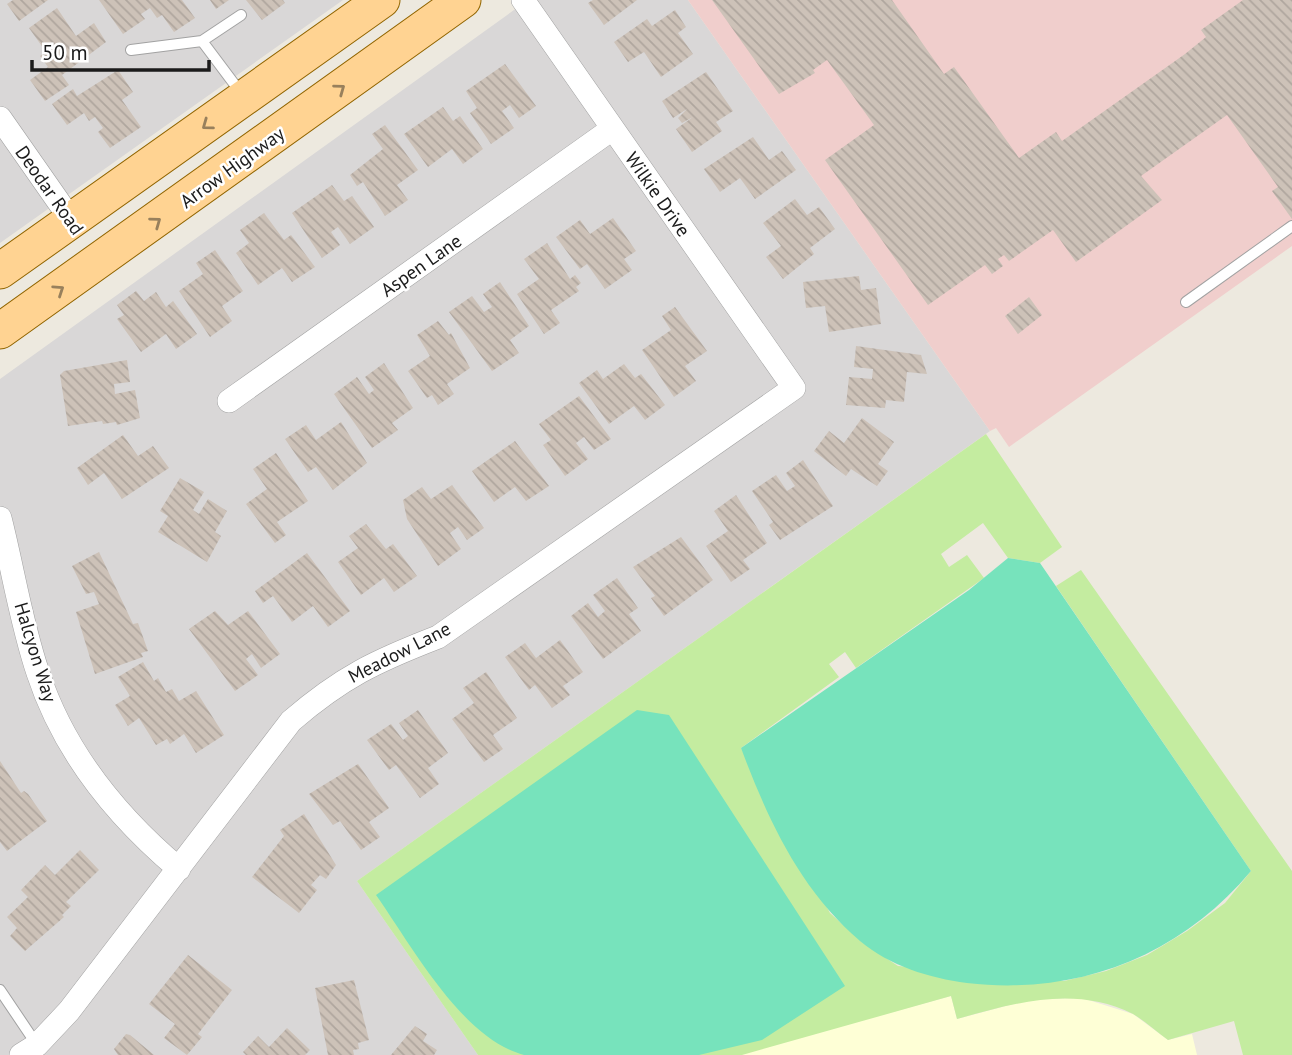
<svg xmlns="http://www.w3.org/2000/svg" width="1292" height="1055" font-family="'PT Sans',sans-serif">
  <defs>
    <pattern id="building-back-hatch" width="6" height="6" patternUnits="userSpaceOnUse" patternTransform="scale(1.75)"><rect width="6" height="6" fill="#cdc2b8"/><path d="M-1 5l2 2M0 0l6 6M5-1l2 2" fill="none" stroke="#afa69e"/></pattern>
  </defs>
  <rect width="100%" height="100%" fill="#ede9df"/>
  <!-- residential -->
  <path fill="#d9d7d7" d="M0,0H343L0,243Z
    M528,0H688L990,431L357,881L478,1055H0V379Z"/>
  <!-- commercial -->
  <path fill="#f0cecc" d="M688,0H1292V246L1009,447L996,428L990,431Z"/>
  <!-- education -->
  <path fill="#feffd6" d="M951,996L957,1019L1032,999L1082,998L1133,1014L1168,1040L1192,1034L1197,1055H736Z"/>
  <!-- grass -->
  <path fill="#c4eca0" d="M986,434L1062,547L1040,563L1008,558L983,523L941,554L949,567L967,555L984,578L856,668L845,652L829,664L839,677L741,748L830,913L862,942L898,966L1064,981L1106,971L1147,955L1187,931L1225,903L1251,871L1056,586L1081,570L1292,871V1055H1243L1234,1021L1168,1040C1157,1032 1145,1021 1133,1014C1074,985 1015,1003 957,1019L951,996L742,1055H478L357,881Z"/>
  <!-- pitch -->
  <path fill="#77e3bc" d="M1008,558L1040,563L1251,871C1180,956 1078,996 967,983C929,978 890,966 860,941C800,890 768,820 741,748L969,590Z
    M637,710L669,715L845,986L762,1040L699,1055H524C462,1039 412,946 376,895Z"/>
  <!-- building -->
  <path fill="url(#building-back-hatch)" d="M13,0H48L19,21L7,4Z
    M99,0H182L195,18L174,32L162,15L157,18L150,8L141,14L145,19L123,34Z
    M210,0H229L216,9Z
    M246,0H283L285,3L262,20Z
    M593,0H637L604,25L588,3Z
    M712,0H892L944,74L954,67L1019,158L1056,132L1062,141L1185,54L1206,37L1201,30L1243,0H1292V219L1272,191L1278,187L1227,115L1141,176L1162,200L1076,262L1053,230L1009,261L1004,255L998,259L1003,266L992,274L985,265L928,305L825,160L874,125L827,60L813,70L815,73L779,94Z
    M57,8L76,36L94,23L106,42L62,75L69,85L45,101L30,80L48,67L40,56L46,52L29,28Z
    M675,10L686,27L678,33L693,54L661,77L644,52L628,62L614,42L647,19L652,26Z
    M505,64L536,106L519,118L510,105L502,111L514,128L491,144L470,113L477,108L466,91Z
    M118,70L133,92L122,100L141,127L110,148L98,132L103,128L95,117L89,121L84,113L67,125L52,104L73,89L77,96Z
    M706,72L733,111L716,122L722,131L692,152L676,129L693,117L682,123L678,118L687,109L673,118L662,101Z
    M443,107L453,121L460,116L483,149L463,164L452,149L428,167L404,134Z
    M385,125L418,170L397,185L408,200L385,216L363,182L357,186L350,175L383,149L372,134Z
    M753,137L769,160L782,151L796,170L755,199L740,178L720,192L704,169Z
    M332,185L344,201L352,196L374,227L350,244L338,227L331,232L340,245L322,258L292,213Z
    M795,199L807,215L819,207L835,229L810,248L814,254L783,279L766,257L781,246L763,223Z
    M264,213L284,240L291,235L315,267L292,282L282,268L258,285L236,253L249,243L240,230Z
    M613,218L636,251L624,259L632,270L605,289L587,264L580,269L556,237L580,220L590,234Z
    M547,243L570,279L575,275L581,283L576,287L579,291L551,310L560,323L544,334L517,294L539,279L524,259Z
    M215,250L243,291L222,306L232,321L210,337L179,291L203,274L196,263Z
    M859,276L861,290L876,288L881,324L829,332L825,306L806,308L803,282Z
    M500,282L529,326L510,340L519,353L492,371L449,312L472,296L484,312L492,307L483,294Z
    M136,291L144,301L156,292L166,307L173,301L197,334L176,349L166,334L141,352L117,319L124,315L117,305Z
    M1029,297L1042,315L1018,334L1005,316Z
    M675,307L707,351L685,366L696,381L674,397L642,350L671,330L662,316Z
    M438,321L449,335L451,333L470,368L447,384L454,394L438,405L432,395L427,398L408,371L430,356L417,335Z
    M856,346L921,355L927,374L907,372L904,402L886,400L885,408L846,405L849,377L872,379L873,369L854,367Z
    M127,360L130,382L114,384L115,394L135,390L140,418L117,425L116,422L103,424L102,421L68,426L60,375L64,371Z
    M384,363L413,408L392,423L398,430L372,448L334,394L357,377L369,394L374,390L365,377Z
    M624,364L635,378L641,374L665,405L645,420L634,406L609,424L579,383L597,370L603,379Z
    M579,396L611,439L594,450L584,437L576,443L588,459L565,476L543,445L551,440L539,424Z
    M862,418L894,442L878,464L888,471L877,486L851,469L846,476L814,451L829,431L844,443Z
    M341,422L367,463L333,490L316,467L308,472L285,439L306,425L316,440Z
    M123,435L138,456L153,446L169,468L122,499L104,473L88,485L77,468Z
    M515,441L549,486L526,501L515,487L494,502L472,471Z
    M276,453L308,501L277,522L286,535L275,543L246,504L267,489L253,469Z
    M803,460L833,506L780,540L769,525L773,522L752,491L776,475L787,491L795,486L786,473Z
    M180,478L204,492L193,510L199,514L208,499L227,511L215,532L221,536L207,562L158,532L168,516L160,511Z
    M452,485L484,528L467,540L458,527L450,533L461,549L438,566L407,519L403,500L422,487L431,499Z
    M736,495L767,543L743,560L750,569L731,582L706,546L728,531L714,511Z
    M366,524L386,549L393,544L417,576L394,592L384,578L361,595L338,562L358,548L349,536Z
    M681,537L713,580L664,616L651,598L655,596L633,567Z
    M99,552L133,624L138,623L148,651L141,653L143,657L95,674L76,612L99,604L94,592L86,594L72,566Z
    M307,553L350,611L328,627L313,606L292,622L273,596L263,603L255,591Z
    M617,578L638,608L629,614L641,631L603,659L571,616L588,603L598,617L605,611L593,595Z
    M215,611L228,625L248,611L280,654L261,668L252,654L246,659L258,675L235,691L189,629Z
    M560,640L583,672L563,686L570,695L552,708L535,685L529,690L505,657L525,643L536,658Z
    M143,662L154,681L158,678L166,692L172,689L179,701L196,691L224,735L196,753L184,734L170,744L167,739L156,745L139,718L128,726L115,705L130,696L118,677Z
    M486,672L517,718L493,735L503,749L484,762L452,719L474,703L463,688Z
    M418,710L448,753L428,768L439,784L420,798L396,765L389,770L367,740L391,724L403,740L408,736L399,723Z
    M0,761L21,793L24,791L28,794L47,821L7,851L0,842Z
    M358,764L389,808L369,822L380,837L361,850L340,821L333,825L309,794Z
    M304,814L336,865L326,879L320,875L311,885L317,890L299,913L252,877L284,836L280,830Z
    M80,850L99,870L66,902L71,906L62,915L64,917L25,951L10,936L17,928L7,917L28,897L21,890L45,865L55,875Z
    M188,955L232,990L198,1034L202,1037L187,1055L164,1038L175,1024L149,1004Z
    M354,980L369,1040L358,1043L359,1049L353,1050L354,1055H328L315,988Z
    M415,1026L427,1034L423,1041L437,1050L434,1055H391Z
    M287,1028L310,1050L305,1055H246L243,1052L258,1036L269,1047Z
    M126,1034L130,1035L154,1055H118L114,1049Z"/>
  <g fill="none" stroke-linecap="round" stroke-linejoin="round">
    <!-- lane casing -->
    <g stroke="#a2a2a2" stroke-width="12">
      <path id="lane" d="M202,41L241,93
        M131,50L202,41L241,15
        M1186,302L1292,226
        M0,990L37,1045"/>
    </g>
    <!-- street casing -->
    <g stroke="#a2a2a2" stroke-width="24">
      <path id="street" d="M0,118L72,221
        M229,401L612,129
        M0,518C13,569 21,623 38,673C64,752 116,816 179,869
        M21,1055L37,1045L69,1011L291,721C342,677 376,661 438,637L794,388L523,0"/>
    </g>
    <!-- primary casing -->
    <g stroke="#916500" stroke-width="37">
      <path id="primary" d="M0,271L382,0
        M0,331L463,0"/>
    </g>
    <!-- lane -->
    <use href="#lane" stroke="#fff" stroke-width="10"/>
    <!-- street -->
    <use href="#street" stroke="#fff" stroke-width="23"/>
    <!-- primary -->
    <use href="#primary" stroke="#ffd392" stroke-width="35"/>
  </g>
  <!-- one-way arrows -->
  <defs><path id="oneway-chevron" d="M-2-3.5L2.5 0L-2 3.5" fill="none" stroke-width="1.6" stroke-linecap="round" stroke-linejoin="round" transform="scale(1.75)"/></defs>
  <g stroke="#98805c">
    <use href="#oneway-chevron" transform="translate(340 89) rotate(-36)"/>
    <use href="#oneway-chevron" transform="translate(207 125) rotate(144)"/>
    <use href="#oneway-chevron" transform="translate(156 222) rotate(-36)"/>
    <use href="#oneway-chevron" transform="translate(59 290) rotate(-34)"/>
  </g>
  <g text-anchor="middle" stroke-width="5" stroke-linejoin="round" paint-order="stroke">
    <!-- street labels -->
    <g font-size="19" fill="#1b1b1b" stroke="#fff">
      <text transform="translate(232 167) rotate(-36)" y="7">Arrow Highway</text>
      <text transform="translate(50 190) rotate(55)" y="7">Deodar Road</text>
      <text transform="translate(658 194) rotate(55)" y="7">Wilkie Drive</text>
      <text transform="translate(421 265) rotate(-35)" y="7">Aspen Lane</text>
      <text transform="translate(36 652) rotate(73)" y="7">Halcyon Way</text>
      <text transform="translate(399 652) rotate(-27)" y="7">Meadow Lane</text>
    </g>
  </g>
  <!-- scale -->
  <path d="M32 60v10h177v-10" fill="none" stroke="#1b1b1b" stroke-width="3.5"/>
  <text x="42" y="60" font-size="21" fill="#1b1b1b" stroke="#ffffff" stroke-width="5" paint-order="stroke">50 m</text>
</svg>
